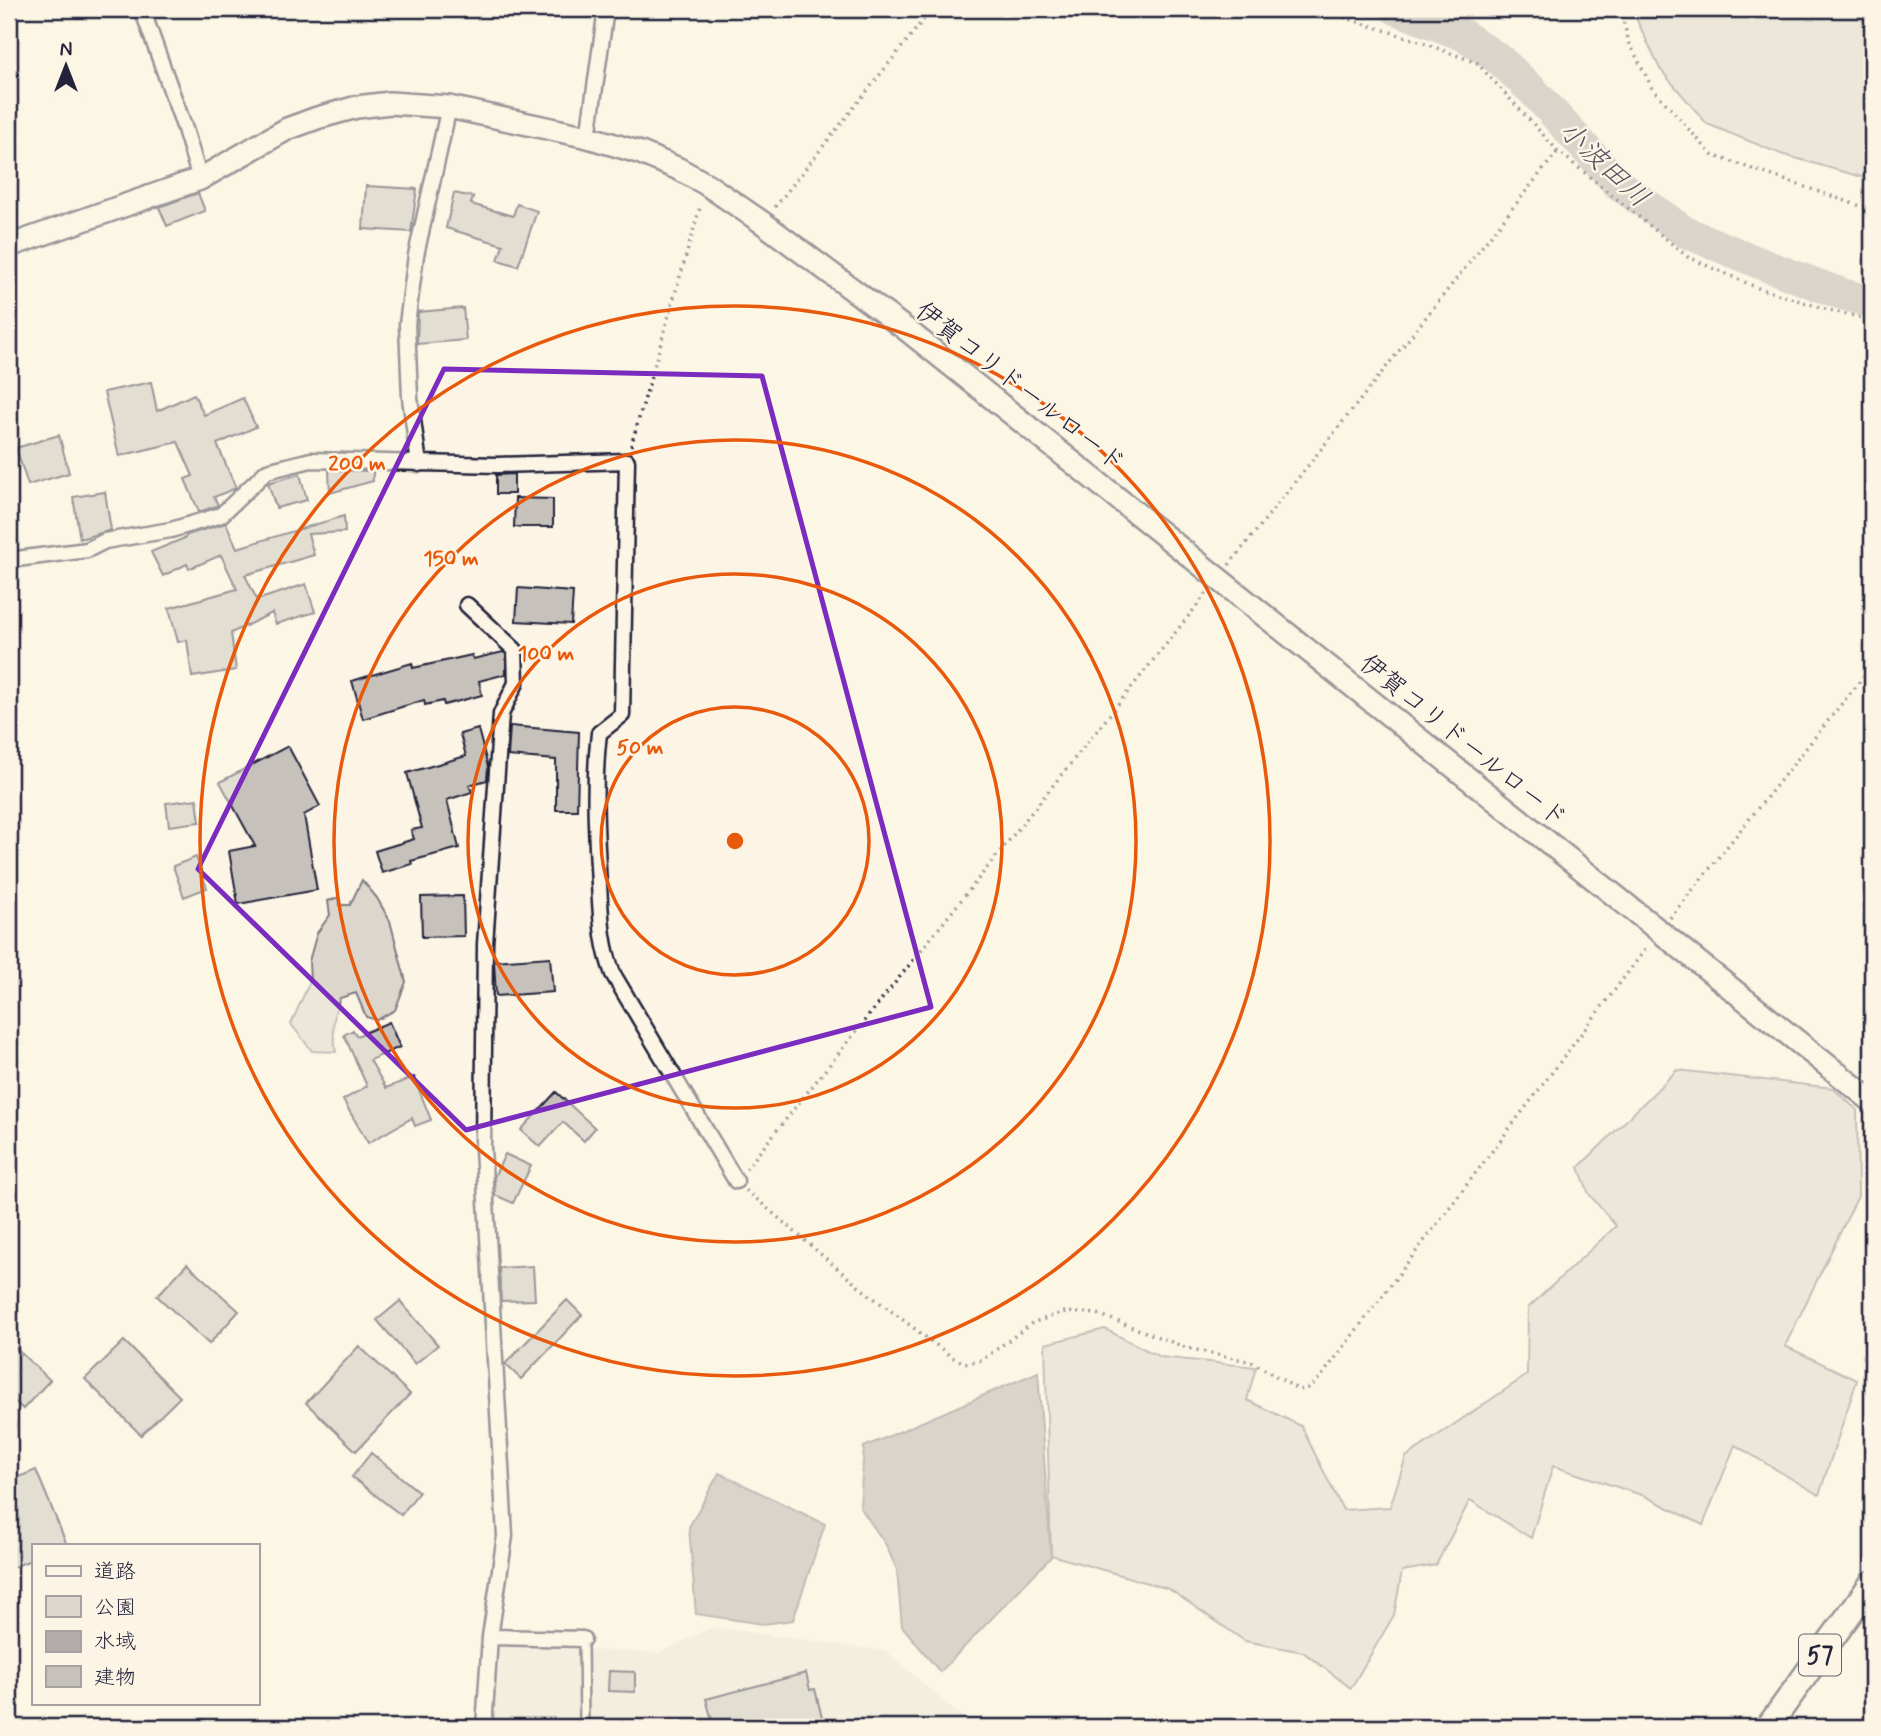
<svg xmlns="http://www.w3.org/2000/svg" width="1881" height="1736" font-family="Mynerve,'Klee One',sans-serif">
  <rect width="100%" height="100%" fill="#fcf5e5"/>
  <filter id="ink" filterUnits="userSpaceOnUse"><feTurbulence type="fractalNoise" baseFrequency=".0143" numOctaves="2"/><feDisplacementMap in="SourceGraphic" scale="14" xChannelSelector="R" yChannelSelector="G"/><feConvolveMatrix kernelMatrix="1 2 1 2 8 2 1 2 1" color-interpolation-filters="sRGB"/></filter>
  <g filter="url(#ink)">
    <!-- built -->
    <path fill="#ece5d8" d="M712,1627L886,1651L973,1727H494L493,1709L499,1646L660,1653Z"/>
    <!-- green -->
    <path fill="#dcd6cc" stroke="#7f7c84" stroke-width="2" d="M1634,9H1872V180L1781,154L1707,124L1660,69L1635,16Z
      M362,880L377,898L390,921L406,982L395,1010L377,1020L366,1017L356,993L340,998C332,1017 332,1031 336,1052L312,1051L291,1024L310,981L309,961L317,933L330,915L328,901L339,897L340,905H350Z
      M1677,1070L1833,1088L1857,1110L1858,1196L1785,1346L1857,1380L1819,1495L1735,1445L1703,1525L1645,1496L1553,1466L1531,1538L1470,1500L1436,1565L1402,1571L1394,1615L1351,1688L1303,1652L1245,1641L1169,1589L1051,1555L1045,1344L1105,1329L1160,1357L1256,1367L1247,1400L1301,1426L1343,1510L1390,1507L1406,1457L1527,1375L1528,1308L1616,1226L1589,1194L1579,1167Z"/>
    <!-- water -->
    <path fill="#b2adab" stroke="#78757e" stroke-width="2" d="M1038,1372L1051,1557L940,1672L902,1626L897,1570L886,1545L860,1507L864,1447Z
      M719,1473L825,1524L793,1620L763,1624L696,1614L689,1527Z"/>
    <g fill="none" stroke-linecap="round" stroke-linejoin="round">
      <!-- river -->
      <path stroke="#b2adab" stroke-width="32" d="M1396,9L1463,35L1500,60L1533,91L1618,184L1685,232L1767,266L1842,294L1872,302"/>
    </g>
    <!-- building -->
    <path fill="#c6c1bb" stroke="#22223b" stroke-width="2" d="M366,186L417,189L411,232L363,229Z
      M198,193L205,211L167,226L159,207Z
      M454,193L473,197L471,204L513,216L517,204L537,211L518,266L498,260L503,245L446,228Z
      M463,308L466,340L417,344L418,312Z
      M151,382L157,411L194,394L204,415L243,398L256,427L217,444L236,488L214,497L218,505L216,506L199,512L185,479L193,476L178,442L119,456L104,392Z
      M59,435L69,473L28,485L16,448Z
      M329,470L373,471V481L330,493Z
      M300,474L307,500L276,508L268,483Z
      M514,474V494H496V475Z
      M105,492L111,530L80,539L73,497Z
      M515,498L553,499V527H514Z
      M344,516L345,532L308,534L314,555L245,575L257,600L306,584L315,612L276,624L272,613L231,633L236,670L192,677L187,640L178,642L169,608L237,589L221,555L189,569L187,564L163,576L151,552L185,538L187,535L226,523L237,548Z
      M518,588L573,592L571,624L516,621Z
      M503,652L506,654V674L479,681L482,695L444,705L443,701L425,705L424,700L363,719L352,681L412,663L413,668L472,655L473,659Z
      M510,726L579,732L577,810H556V760L508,756Z
      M478,729L488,767L487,780L469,785L472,792L447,800L459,848L411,861L412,864L382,873L375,851L414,839L411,830L422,828L407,773L466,756L460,734Z
      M288,746L320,806L304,815L317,890L238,904L229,851L255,846L220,782Z
      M197,799L200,822L169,826L166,803Z
      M196,857L207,888L184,897L173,866Z
      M463,896L464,936L422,937L421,897Z
      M550,957L553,992L496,996L494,961Z
      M389,1022L400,1047L370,1060L386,1088L414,1077L431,1120L415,1126L412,1118L368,1143L343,1100L367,1086L344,1035L353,1030L357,1036Z
      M556,1092L595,1128L584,1141L563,1122L540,1147L521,1130Z
      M505,1154L531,1166L513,1203L495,1195L494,1177Z
      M187,1264L239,1311L209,1344L157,1296Z
      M533,1266L535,1300L501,1301L499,1268Z
      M567,1300L582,1315L521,1379L505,1364Z
      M400,1301L438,1345L415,1364L377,1320Z
      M124,1341L180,1397L141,1435L85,1379Z
      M9,1342L50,1380L23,1409L9,1396Z
      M359,1346L410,1394L356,1451L306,1403Z
      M371,1453L419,1492L401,1515L352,1477Z
      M36,1470L67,1545H33V1559L9,1569V1481Z
      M609,1671L635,1672V1692L608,1691Z
      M806,1673L810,1690L815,1689L823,1722L819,1723L820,1727H714L706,1699Z"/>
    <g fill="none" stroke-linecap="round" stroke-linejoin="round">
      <!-- lane casing -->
      <g stroke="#22223b" stroke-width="12">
        <path id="lane" d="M583,1639L584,1727"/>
      </g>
      <!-- street casing -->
      <g stroke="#22223b" stroke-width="19">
        <path id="street" d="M142,9L185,129L200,179
          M588,137L606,9
          M419,464L410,398L407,324L416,255L449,107
          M9,560L87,550L105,541L171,530L221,515L267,471L311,460L497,465L627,461L622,715L599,733C593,783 596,834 599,884C601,916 601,943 613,974L736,1181
          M467,605L515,650L516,683L501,714L485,944L483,1148L505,1536L490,1637L484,1727
          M490,1637L583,1639"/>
      </g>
      <!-- secondary casing -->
      <g stroke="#22223b" stroke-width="26">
        <path id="secondary" d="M9,246L200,179L287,129L317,118L357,107L390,103L449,107L588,137L641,153L679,169L706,184L763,223L907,330L1872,1101"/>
      </g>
      <!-- primary casing -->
      <g stroke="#22223b" stroke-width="28">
        <path id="primary" d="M1768,1727L1872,1583"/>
      </g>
      <!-- path -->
      <path stroke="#22223b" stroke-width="3.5" stroke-dasharray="2 5" stroke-linecap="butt" d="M1317,9L1416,40L1477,63L1558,151L1688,257L1758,288L1829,310L1872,320
        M1620,9L1629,42L1652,88L1712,155L1872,210
        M775,207L932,9
        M631,446L701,204
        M1229,565L1558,151
        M1670,918L1872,666
        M746,1169L1207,593
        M746,1190L858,1286L952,1357L965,1363L982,1360L1032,1323L1065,1312L1098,1314L1187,1348L1252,1362L1299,1390L1308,1388L1320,1378L1648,946"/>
      <!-- lane -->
      <use href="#lane" stroke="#fcf5e5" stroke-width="7"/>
      <!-- street -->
      <use href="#street" stroke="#fcf5e5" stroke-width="14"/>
      <!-- secondary -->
      <use href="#secondary" stroke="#fcf5e5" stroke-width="21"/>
      <!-- primary -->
      <use href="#primary" stroke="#fcf5e5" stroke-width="23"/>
    </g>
  </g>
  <!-- marked area -->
  <path d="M0 0H1881V1736H0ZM444,369L762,376L931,1007L466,1130L198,869Z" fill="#fcf5e5" fill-opacity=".55" fill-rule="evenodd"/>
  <path fill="none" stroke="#7b2cbf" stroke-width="5" stroke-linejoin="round" d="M444,369L762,376L931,1007L466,1130L198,869Z"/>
  <!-- distance rings -->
  <g fill="none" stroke="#e8590c" stroke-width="3.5">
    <circle cx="735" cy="841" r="134"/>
    <circle cx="735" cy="841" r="267"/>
    <circle cx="735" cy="841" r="401"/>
    <circle cx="735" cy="841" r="535"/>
  </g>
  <g text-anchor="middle" stroke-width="5" stroke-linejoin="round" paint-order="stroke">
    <!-- shield labels -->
    <rect fill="#fcf5e5" stroke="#63616e" stroke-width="2" x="1799" y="1634.5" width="42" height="41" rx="5"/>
    <g font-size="24" font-weight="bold" fill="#22223b">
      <text x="1820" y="1663">57</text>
    </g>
    <!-- street labels -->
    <g font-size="26" fill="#22223b" stroke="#fcf5e5">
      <text transform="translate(1021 386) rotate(38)" y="9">伊賀コリドールロード</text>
      <text transform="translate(1464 740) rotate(39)" y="9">伊賀コリドールロード</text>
    </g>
    <!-- water labels -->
    <g font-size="28" font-style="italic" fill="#545362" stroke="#fcf5e5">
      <text transform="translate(1605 163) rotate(43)" y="10">小波田川</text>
    </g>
  </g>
  <circle cx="735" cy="841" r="10" fill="#e8590c" stroke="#fcf5e5" stroke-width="3.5"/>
  <g font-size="21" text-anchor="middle" font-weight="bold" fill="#e8590c" stroke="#fcf5e5" stroke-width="5" stroke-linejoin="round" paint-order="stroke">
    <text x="357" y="470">200 m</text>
    <text x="451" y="565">150 m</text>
    <text x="546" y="660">100 m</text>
    <text x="640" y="754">50 m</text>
  </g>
  <!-- margin -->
  <rect width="1881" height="1736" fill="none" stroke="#fcf5e5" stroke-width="35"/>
  <rect x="18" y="18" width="1846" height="1701" fill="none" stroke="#22223b" stroke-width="2.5" filter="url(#ink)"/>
  <!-- legend -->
  <rect x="32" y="1544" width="228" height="161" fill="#fcf5e5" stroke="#a5a1a1" stroke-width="2"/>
  <rect x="46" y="1566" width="35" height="10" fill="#fcf5e5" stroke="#a5a1a1" stroke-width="2"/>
  <text x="94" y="1578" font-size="21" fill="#22223b">道路</text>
  <rect x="46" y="1596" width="35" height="21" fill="#dcd6cc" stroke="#a5a1a1" stroke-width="2"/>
  <text x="94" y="1614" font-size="21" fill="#22223b">公園</text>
  <rect x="46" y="1631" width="35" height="21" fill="#b2adab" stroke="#a5a1a1" stroke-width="2"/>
  <text x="94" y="1648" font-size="21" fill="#22223b">水域</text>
  <rect x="46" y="1666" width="35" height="21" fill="#c6c1bb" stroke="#a5a1a1" stroke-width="2"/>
  <text x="94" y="1684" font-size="21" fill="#22223b">建物</text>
  <!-- north arrow -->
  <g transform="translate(66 66)" stroke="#fcf5e5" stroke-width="5" paint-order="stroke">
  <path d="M0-5L12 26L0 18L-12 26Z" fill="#22223b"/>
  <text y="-10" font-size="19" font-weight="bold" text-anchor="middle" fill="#22223b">N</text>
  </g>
</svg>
